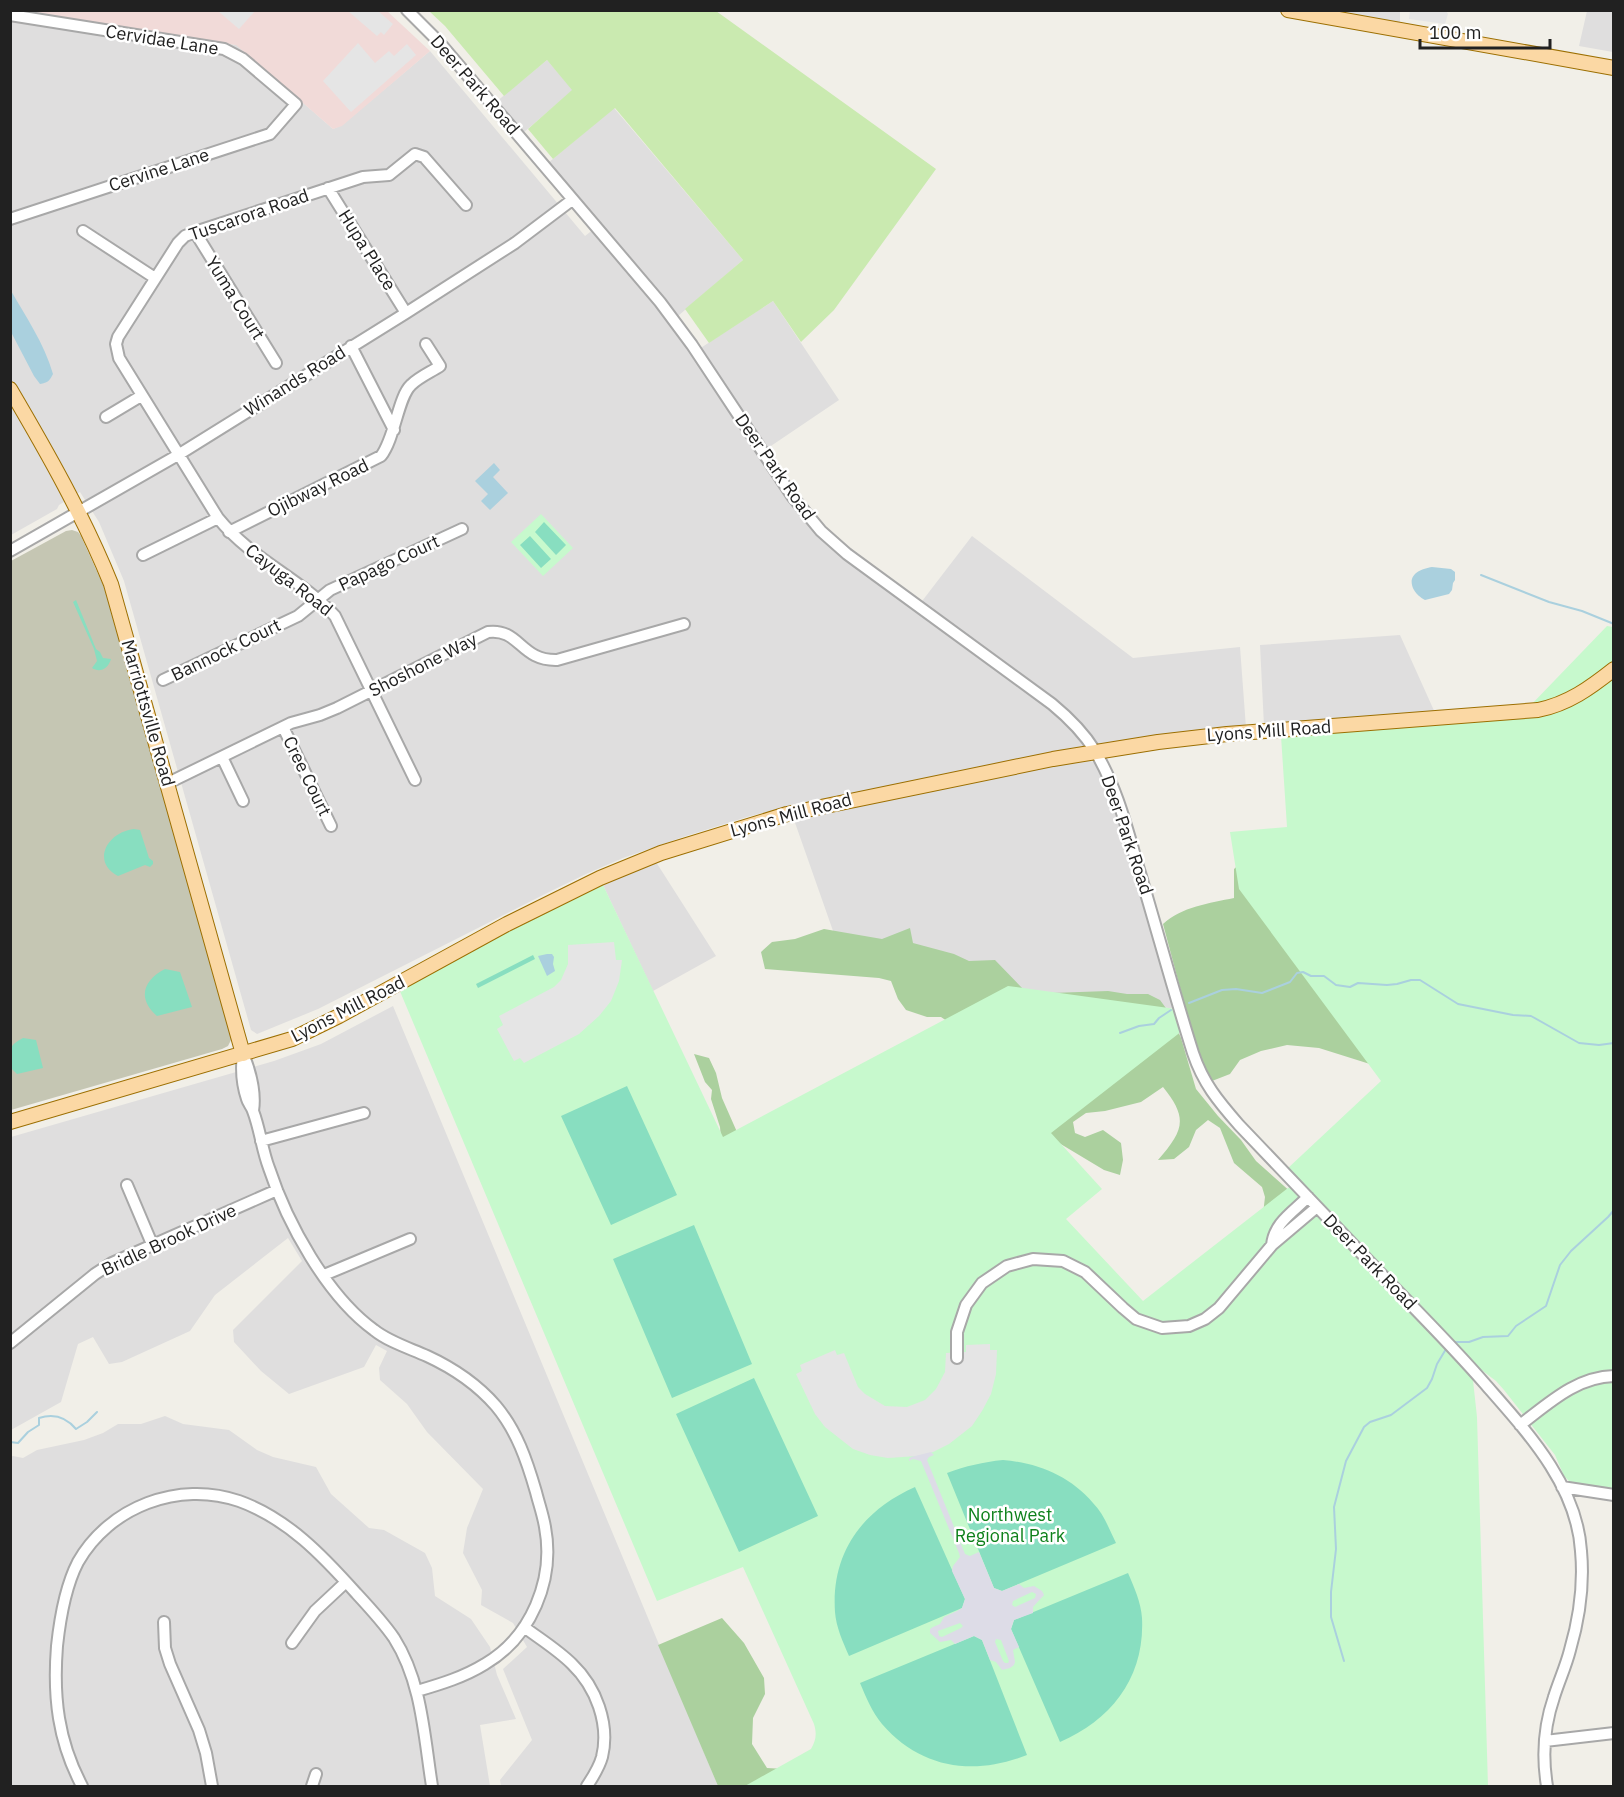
<svg xmlns="http://www.w3.org/2000/svg" width="1624" height="1797" font-family="'IBM Plex Sans',sans-serif">
  <rect width="100%" height="100%" fill="#f1efe8"/>
  <!-- residential -->
  <path fill="#dfdede" d="M11,11L237,45L333,129L342,125L430,51L585,236L599,225L548,163L614,108L743,260L671,322L693,353L773,301L839,400L759,454L808,524L916,609L972,536L1133,658L1240,647L1246,728L868,792L778,809L747,817L686,836L623,858L586,874L549,892L318,1009L257,1034L251,1030L124,581L99,522L80,492L59,505L57,509L11,535Z
    M1330,11H1400V23Z
    M1587,11H1613V52L1579,46Z
    M547,60L573,90L523,133L496,102Z
    M1400,635L1436,715L1264,726L1260,645Z
    M1087,759L1098,765L1120,818L1176,1009L845,965L793,817Z
    M656,862L716,956L653,991L603,885Z
    M393,1006L718,1786H501L500,1780L532,1740L503,1669L527,1647L513,1623L481,1605L482,1590L463,1553L467,1528L483,1489L427,1432L407,1404L380,1380L379,1368L387,1351L376,1345L364,1367L289,1394L261,1371L234,1342L233,1330L302,1261L288,1238L215,1295L190,1331L122,1362L109,1364L93,1337L78,1344L61,1402L11,1430V1137L274,1061L321,1044Z
    M165,1416L183,1424L229,1430L257,1450L273,1457L316,1467L331,1494L369,1528L384,1530L425,1553L432,1568L435,1596L471,1619L490,1647L497,1675L516,1719L480,1725L490,1786H11L10,1457L13,1456L23,1458L37,1450L84,1440L103,1433L118,1424H141Z"/>
  <!-- commercial -->
  <path fill="#f1dad8" d="M19,11H387L430,51L342,126L333,129L236,45Z"/>
  <!-- construction -->
  <path fill="#c5c6b3" d="M72,530L78,532L81,536L104,587L231,1035V1040L228,1046L222,1049L11,1110V561L66,531Z"/>
  <!-- grass -->
  <path fill="#caeab0" d="M429,11H716L936,169L834,310L801,342L773,301L709,343L685,309L743,260L615,108L553,159L528,129L572,90L547,60L504,96L445,26Z"/>
  <!-- forest -->
  <path fill="#abd09e" d="M1248,856L1488,1226L1373,1065L1319,1048L1287,1045L1261,1051L1240,1060L1230,1074L1212,1081L1206,1071L1194,1040L1163,924C1181,907 1210,903 1234,898V869Z
    M910,928L913,943L954,954L969,961L995,960L1023,989L1051,993L1108,991L1127,994H1148L1160,1000L1171,1015L1181,1038L1196,1089L1218,1116L1241,1140L1256,1161L1293,1194L1263,1214L1265,1197L1262,1187L1234,1163L1220,1128L1208,1120L1196,1130L1189,1147L1174,1159L1158,1160C1183,1131 1189,1119 1163,1087L1141,1102L1105,1111L1086,1113L1073,1122L1075,1133L1085,1137L1103,1130L1121,1143L1123,1160L1120,1175L1104,1170L1059,1143L722,1149L720,1127L711,1099L712,1090L705,1082L694,1054L709,1058L716,1073L722,1098L737,1132L956,1027L941,1017H927L906,1010L898,999L891,981L879,978L765,969L761,952L772,942L795,939L824,929L882,939Z
    M722,1618L744,1643L764,1678L765,1694L753,1718L752,1744L767,1768L803,1770L859,1786H718L658,1645Z"/>
  <!-- park -->
  <path fill="#c7f9cd" d="M541,514L573,548L543,576L511,542Z
    M1607,626L1613,627V664L1570,695L1529,707Z
    M1613,676V1490L1582,1486L1569,1481L1564,1476L1555,1455L1504,1390L1496,1381L1471,1362L1477,1417L1488,1786H745L811,1749C816,1740 817,1734 814,1724L743,1567L657,1601L399,989L439,966L603,885L723,1137L1008,986L1176,1009L1182,1031L1051,1133L1102,1189L1066,1219L1143,1301L1297,1181L1287,1169L1381,1081L1239,889L1230,832L1287,827L1281,736L1514,717Z"/>
  <!-- pitch -->
  <path fill="#88dec0" d="M544,522L566,545L556,555L535,532Z
    M530,536L551,559L541,568L520,545Z
    M76,600L96,649L100,652L103,658L111,659C108,669 100,673 92,668L97,661L94,649L73,602Z
    M134,829L140,830L149,858L153,861V864L150,867L145,865L118,876C91,862 107,832 134,829Z
    M533,955L535,959L478,988L476,984Z
    M165,969L180,972L192,1007L157,1016C137,999 143,980 165,969Z
    M23,1038L36,1040L43,1068L17,1074L11,1068C10,1051 6,1047 23,1038Z
    M627,1086L677,1195L611,1225L561,1116Z
    M694,1225L752,1364L672,1398L613,1259Z
    M754,1378L818,1516L739,1552L676,1414Z
    M1003,1460C1038,1463 1070,1476 1093,1503C1104,1514 1109,1529 1116,1543L1002,1591L994,1588L947,1473C966,1466 983,1462 1003,1460Z
    M915,1487L965,1599L962,1608L849,1656C843,1642 836,1627 835,1612C831,1552 863,1510 915,1487Z
    M1128,1573C1134,1587 1141,1602 1142,1618C1145,1677 1112,1720 1060,1742L1011,1629L1014,1620Z
    M974,1636L982,1640L1027,1755C974,1776 921,1769 882,1724C872,1712 866,1697 860,1683Z"/>
  <!-- parking -->
  <path fill="#e5e5e5" d="M218,11H255L239,29Z
    M348,11H378L393,24L384,35L381,32L377,36Z
    M1410,11H1446L1448,14L1445,24L1409,19Z
    M358,43L375,63L389,51L394,56L407,44L416,55L351,112L323,81Z
    M614,942L616,960H622L619,981L611,1001L599,1016L579,1034L524,1063L520,1058L514,1061L497,1029L503,1025L499,1016L554,987L561,980L568,964V945Z
    M990,1344V1350H997L996,1374L991,1394L982,1411L972,1426L949,1444L933,1452L917,1456L888,1458L870,1455L853,1449L825,1427L815,1414L796,1374L802,1371L800,1365L835,1350L837,1355L844,1353L858,1387L865,1394L885,1406L907,1407L925,1400L936,1389L945,1372L946,1353L966,1352V1345Z"/>
  <!-- plaza -->
  <path fill="#dddce7" fill-rule="evenodd" d="M931,1452L934,1455L929,1457L927,1460L965,1554L970,1556L979,1552L994,1588L1002,1591L1019,1584L1024,1588L1034,1586L1042,1591L1044,1595L1033,1607V1613L1014,1620L1011,1629L1019,1647L1013,1650L1015,1662L1014,1665L1010,1668L1002,1670L996,1662L990,1660L982,1640L974,1636L955,1644L951,1640L940,1642L930,1633V1629L933,1627L940,1624L944,1617L957,1611L962,1608L965,1599L952,1571L953,1566L960,1557L959,1553L921,1461L913,1459L909,1461V1459L911,1457ZM1032,1592L1036,1594L1035,1598L1015,1607L1012,1605L1013,1601ZM960,1623L963,1626L961,1628L942,1637L939,1636L938,1631ZM996,1639L1001,1640L1009,1661L1008,1663H1005L1003,1661L995,1642Z"/>
  <!-- water -->
  <path fill="#aad0de" d="M10,289C26,317 44,343 53,374C50,380 48,383 40,384L34,376L11,332Z
    M494,463L500,470L493,477L508,493L490,510L481,501L488,494L475,481Z
    M1432,567L1451,569L1455,572V580L1453,583L1452,590L1449,594L1425,600C1420,597 1417,595 1414,590C1406,575 1420,569 1432,567Z
    M547,954H552L554,957L553,964L555,971L547,976L538,956Z"/>
  <g fill="none" stroke-linecap="round" stroke-linejoin="round">
    <!-- stream -->
    <path stroke="#aad0de" stroke-width="2" d="M1481,575L1549,602L1582,611L1614,624
      M1189,1003L1222,990L1236,989L1262,993L1290,982L1297,973L1303,972L1311,976H1324L1336,985L1350,987L1358,983L1387,985L1397,984L1411,980H1420L1458,1004L1513,1015L1531,1016L1579,1043L1599,1045L1614,1043
      M1120,1033L1139,1026L1154,1024L1159,1018L1171,1010
      M1455,1342H1469L1483,1337L1508,1336L1516,1326L1546,1306L1560,1265L1571,1251L1608,1217L1614,1210
      M10,1442L18,1443L28,1432L39,1425V1418C54,1413 66,1417 76,1429L87,1422L97,1412
      M1344,1661L1331,1617V1592L1336,1549L1334,1507L1346,1461L1364,1427L1370,1422L1391,1415L1427,1388L1432,1379L1437,1364L1446,1349"/>
    <!-- minor casing -->
    <g stroke="#a8a8a8" stroke-width="14">
      <path id="minor" d="M407,10L439,42L660,302L692,345L792,496L821,531L847,554L1052,704C1069,718 1084,733 1095,751C1116,786 1126,825 1137,863C1156,926 1173,990 1193,1053C1203,1083 1218,1101 1239,1125C1288,1176 1337,1228 1386,1279C1420,1314 1454,1348 1486,1385C1527,1432 1577,1485 1581,1551C1584,1583 1579,1619 1570,1650C1566,1666 1559,1681 1554,1697C1544,1726 1542,1756 1547,1786
        M10,15L224,49L243,59L296,104L270,134L10,219
        M328,188L406,313
        M83,231L155,278
        M195,232L276,363
        M351,346L394,430
        M106,417L141,396
        M229,532L381,456C395,438 398,397 411,385C419,377 431,372 440,366L426,344
        M10,551L178,455L406,313L515,243L572,200
        M143,555L218,518
        M163,680L298,616L330,590L462,529
        M283,727L331,826
        M222,757L243,801
        M415,780L335,616C300,578 252,560 218,518L119,358L116,344L118,337L178,243L185,236L195,232L363,177L389,175L415,154L424,157L466,205
        M168,783L291,723L320,715L337,708L488,632C520,628 520,661 557,660L684,624
        M243,1054C241,1069 242,1084 247,1099C248,1103 252,1107 253,1111C260,1129 262,1150 269,1168C287,1223 327,1296 374,1330C389,1342 409,1348 427,1356C453,1368 477,1384 496,1406C517,1431 527,1461 536,1492C539,1504 543,1515 545,1527C555,1580 531,1637 485,1664C464,1677 441,1684 417,1691
        M244,1056C251,1074 256,1092 253,1111
        M261,1141L364,1113
        M127,1185L152,1244
        M1272,1245C1274,1223 1293,1212 1308,1197
        M324,1275L410,1239
        M10,1343L95,1274L112,1263L277,1190
        M957,1358V1332L966,1305L982,1283L1007,1266L1033,1259L1063,1261L1085,1272L1123,1308L1136,1319L1162,1328L1189,1326L1205,1319L1219,1308L1272,1245L1317,1207
        M1520,1425C1549,1403 1576,1377 1614,1376
        M1562,1487L1614,1495
        M164,1622L165,1648L170,1664L199,1730L206,1753L212,1786
        M524,1627C540,1639 558,1650 572,1664C596,1687 610,1724 602,1757C599,1768 593,1777 587,1786
        M292,1643L315,1611L346,1582
        M1545,1741L1614,1733
        M82,1786C58,1741 53,1697 57,1646C60,1618 65,1587 78,1562C109,1507 179,1480 239,1501C287,1518 323,1556 356,1593C369,1607 383,1622 394,1638C422,1682 424,1736 432,1786
        M312,1786L316,1774"/>
    </g>
    <!-- major casing -->
    <g stroke="#9c6f02" stroke-width="16">
      <path id="major" d="M1288,10L1614,68
        M10,389C47,452 84,517 111,584L243,1054
        M10,1122L292,1039L339,1016L507,924L600,878L661,853L787,814L1053,759L1158,742L1227,734L1538,710C1568,704 1590,688 1614,669"/>
    </g>
    <!-- minor -->
    <use href="#minor" stroke="#fff" stroke-width="10"/>
    <!-- major -->
    <use href="#major" stroke="#fbd8a4" stroke-width="14"/>
  </g>
  <g text-anchor="middle" stroke-width="5" stroke-linejoin="round" paint-order="stroke">
    <!-- street labels -->
    <g font-size="18" fill="#212121" stroke="#fff">
      <text transform="translate(162 40) rotate(9)" y="6">Cervidae Lane</text>
      <text transform="translate(475 85) rotate(49)" y="6">Deer Park Road</text>
      <text transform="translate(159 170) rotate(-18)" y="6">Cervine Lane</text>
      <text transform="translate(249 215) rotate(-19)" y="6">Tuscarora Road</text>
      <text transform="translate(367 250) rotate(58)" y="6">Hupa Place</text>
      <text transform="translate(235 298) rotate(58)" y="6">Yuma Court</text>
      <text transform="translate(295 381) rotate(-32)" y="6">Winands Road</text>
      <text transform="translate(775 467) rotate(55)" y="6">Deer Park Road</text>
      <text transform="translate(318 488) rotate(-26)" y="6">Ojibway Road</text>
      <text transform="translate(389 563) rotate(-25)" y="6">Papago Court</text>
      <text transform="translate(289 580) rotate(38)" y="6">Cayuga Road</text>
      <text transform="translate(226 650) rotate(-26)" y="6">Bannock Court</text>
      <text transform="translate(423 665) rotate(-27)" y="6">Shoshone Way</text>
      <text transform="translate(148 713) rotate(74)" y="6">Marriottsville Road</text>
      <text transform="translate(1269 731) rotate(-4)" y="6">Lyons Mill Road</text>
      <text transform="translate(307 776) rotate(64)" y="6">Cree Court</text>
      <text transform="translate(791 815) rotate(-15)" y="6">Lyons Mill Road</text>
      <text transform="translate(1127 835) rotate(71)" y="6">Deer Park Road</text>
      <text transform="translate(348 1009) rotate(-27)" y="6">Lyons Mill Road</text>
      <text transform="translate(169 1240) rotate(-25)" y="6">Bridle Brook Drive</text>
      <text transform="translate(1370 1262) rotate(46)" y="6">Deer Park Road</text>
    </g>
    <!-- park labels -->
    <g font-size="18" fill="#0e811b" stroke="#fff">
      <text x="1010" y="1521">Northwest<tspan x="1010" dy="21">Regional Park</tspan></text>
    </g>
  </g>
  <!-- border -->
  <rect width="1624" height="1797" fill="none" stroke="#212121" stroke-width="24"/>
  <!-- scale -->
  <path d="M1420 39v9h130v-9" fill="none" stroke="#212121" stroke-width="3"/>
  <text x="1429" y="39" font-size="18" fill="#212121" stroke="#ffffff" stroke-width="4.5" paint-order="stroke">100 m</text>
</svg>
